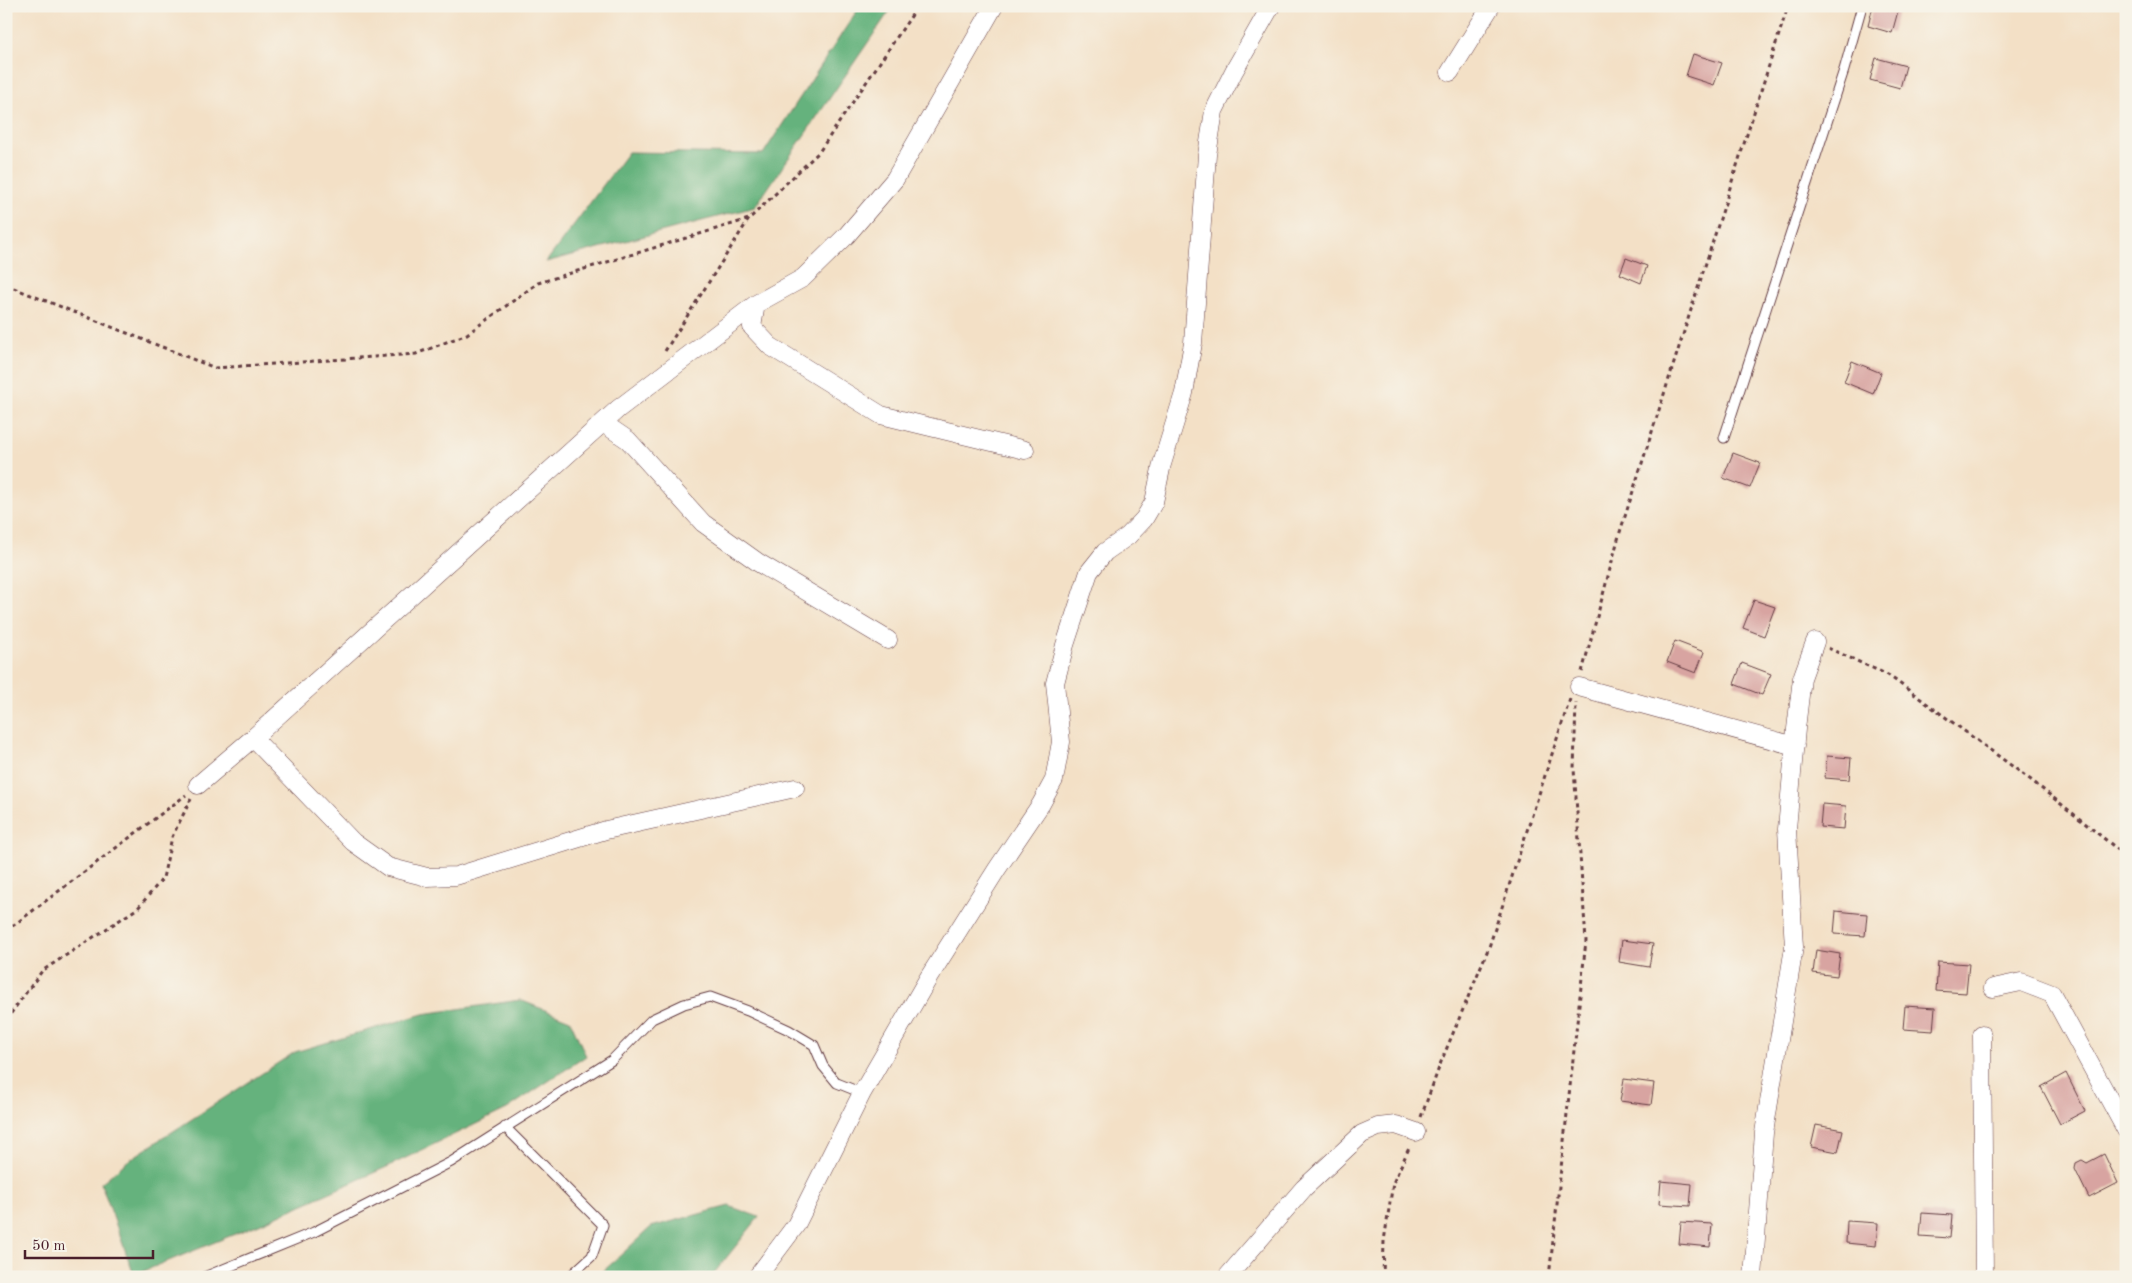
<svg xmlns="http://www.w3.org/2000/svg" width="2132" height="1283" font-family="'Old Standard TT',serif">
  <rect width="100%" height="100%" fill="#f7f3e8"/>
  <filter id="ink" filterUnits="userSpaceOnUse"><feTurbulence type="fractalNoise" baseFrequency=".02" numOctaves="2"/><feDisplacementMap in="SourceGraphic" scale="10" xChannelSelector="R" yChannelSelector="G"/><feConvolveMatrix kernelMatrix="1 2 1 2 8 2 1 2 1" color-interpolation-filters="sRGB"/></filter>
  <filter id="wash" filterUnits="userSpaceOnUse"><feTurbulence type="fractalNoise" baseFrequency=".0096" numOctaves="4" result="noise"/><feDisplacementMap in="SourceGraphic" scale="20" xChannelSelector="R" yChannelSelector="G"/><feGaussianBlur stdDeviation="1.12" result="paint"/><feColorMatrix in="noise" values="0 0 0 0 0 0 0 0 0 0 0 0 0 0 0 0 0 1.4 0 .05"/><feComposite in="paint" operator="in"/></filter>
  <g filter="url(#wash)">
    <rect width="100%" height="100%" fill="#f3e0c6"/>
    <!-- forest -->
    <path fill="#65b27d" stroke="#586854" d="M860,6H893L755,207L546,262L628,152L763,154Z
      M520,1000L570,1020L586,1056L507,1109L389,1166L257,1225L134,1275L101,1183L129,1160L295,1052L423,1014Z
      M729,1206L759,1217L711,1277H597L651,1227Z"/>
    <g id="blocks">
      <!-- building -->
      <path fill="#d8a4a1" d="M1873,6L1898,11L1892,33L1868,26Z
        M1693,54L1722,63L1714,85L1686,76Z
        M1876,58L1906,66L1900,88L1870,80Z
        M1626,258L1647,266L1641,283L1620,274Z
        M1852,361L1881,373L1873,394L1844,382Z
        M1733,453L1760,463L1750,488L1723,478Z
        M1754,600L1775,607L1764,636L1743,628Z
        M1675,641L1704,652L1696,673L1667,662Z
        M1742,663L1771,674L1762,695L1734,684Z
        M1827,756L1851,758L1849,780L1825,778Z
        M1822,804L1846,806L1844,829L1820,827Z
        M1836,911L1867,914L1865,936L1834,934Z
        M1622,940L1653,944L1649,967L1619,962Z
        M1816,950L1840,954L1837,976L1813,973Z
        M1938,962L1969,964L1966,993L1936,991Z
        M1905,1006L1935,1008L1933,1031L1903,1029Z
        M2066,1073L2085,1111L2060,1124L2041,1087Z
        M1624,1079L1654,1083L1651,1105L1620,1101Z
        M1816,1125L1843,1130L1838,1152L1811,1147Z
        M2104,1154L2118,1183L2089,1198L2075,1169L2076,1163L2082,1160L2087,1163Z
        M1661,1181L1692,1184L1690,1206L1659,1204Z
        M1922,1213L1952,1215L1950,1238L1920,1236Z
        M1847,1221L1878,1223L1876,1246L1846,1243Z
        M1681,1222L1712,1224L1710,1247L1679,1244Z"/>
    </g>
  </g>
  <g filter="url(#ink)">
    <use href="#blocks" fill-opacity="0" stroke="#633c42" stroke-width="1"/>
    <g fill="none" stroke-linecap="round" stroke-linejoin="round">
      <!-- lane casing -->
      <g stroke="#633c42" stroke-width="11">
        <path id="lane" d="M1724,438L1844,70L1862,6
          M505,1127L603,1225L592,1256L569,1277
          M204,1277L314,1232L451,1162L612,1060L652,1019L684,1004L710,997L748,1011L789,1030L814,1045L823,1066L837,1083L862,1093"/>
      </g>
      <!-- street casing -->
      <g stroke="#633c42" stroke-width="19">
        <path id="street" d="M1450,72L1491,6
          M756,304L752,327L770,346L881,415L1025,450
          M603,423L628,440L703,523L759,563L888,640
          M1579,687L1795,746
          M253,738L353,842L388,867L427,877L456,876L606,830L795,788
          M198,785L253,738L618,409L756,304L803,278L846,236L895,179L994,6
          M1993,988L2021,982L2052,994L2126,1130
          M1982,1035L1984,1277
          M757,1277L796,1225L862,1093L929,977L997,869L1041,804L1054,780L1061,742L1055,683L1065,645L1089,572L1105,552L1128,536L1144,519L1154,502L1162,464L1184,393L1193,343L1207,155L1214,111L1234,71L1271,6
          M1227,1277L1304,1188L1362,1134L1378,1127L1396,1125L1416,1132
          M1753,1277L1764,1133L1794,947L1787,829L1796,729L1802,678L1815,642"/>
      </g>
      <!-- path -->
      <path stroke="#633c42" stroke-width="3" stroke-dasharray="4 4" stroke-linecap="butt" d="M6,285L215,368L416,354L467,334L538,283L749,219L819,152L918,6
        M665,351L749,219
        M1828,648L1888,675L2031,780L2126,856
        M1582,672L1620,532L1788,6
        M6,931L186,795
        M6,1020L42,971L138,908L163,878L172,837L191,799
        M1421,1117L1441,1062L1489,947L1570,699
        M1383,1277L1384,1241L1393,1183L1410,1146
        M1549,1277L1586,941L1574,769L1576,703"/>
      <!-- lane -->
      <use href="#lane" stroke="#fff" stroke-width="9"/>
      <!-- street -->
      <use href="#street" stroke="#fff" stroke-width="18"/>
    </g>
  </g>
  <!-- margin -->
  <rect width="2132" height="1283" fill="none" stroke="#f7f3e8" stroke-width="25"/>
  <!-- scale -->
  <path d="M25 1250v8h128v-8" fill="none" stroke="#4a1f2b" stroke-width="2.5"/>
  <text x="32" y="1250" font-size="15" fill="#4a1f2b" stroke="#f7f3e8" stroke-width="4" paint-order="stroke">50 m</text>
</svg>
